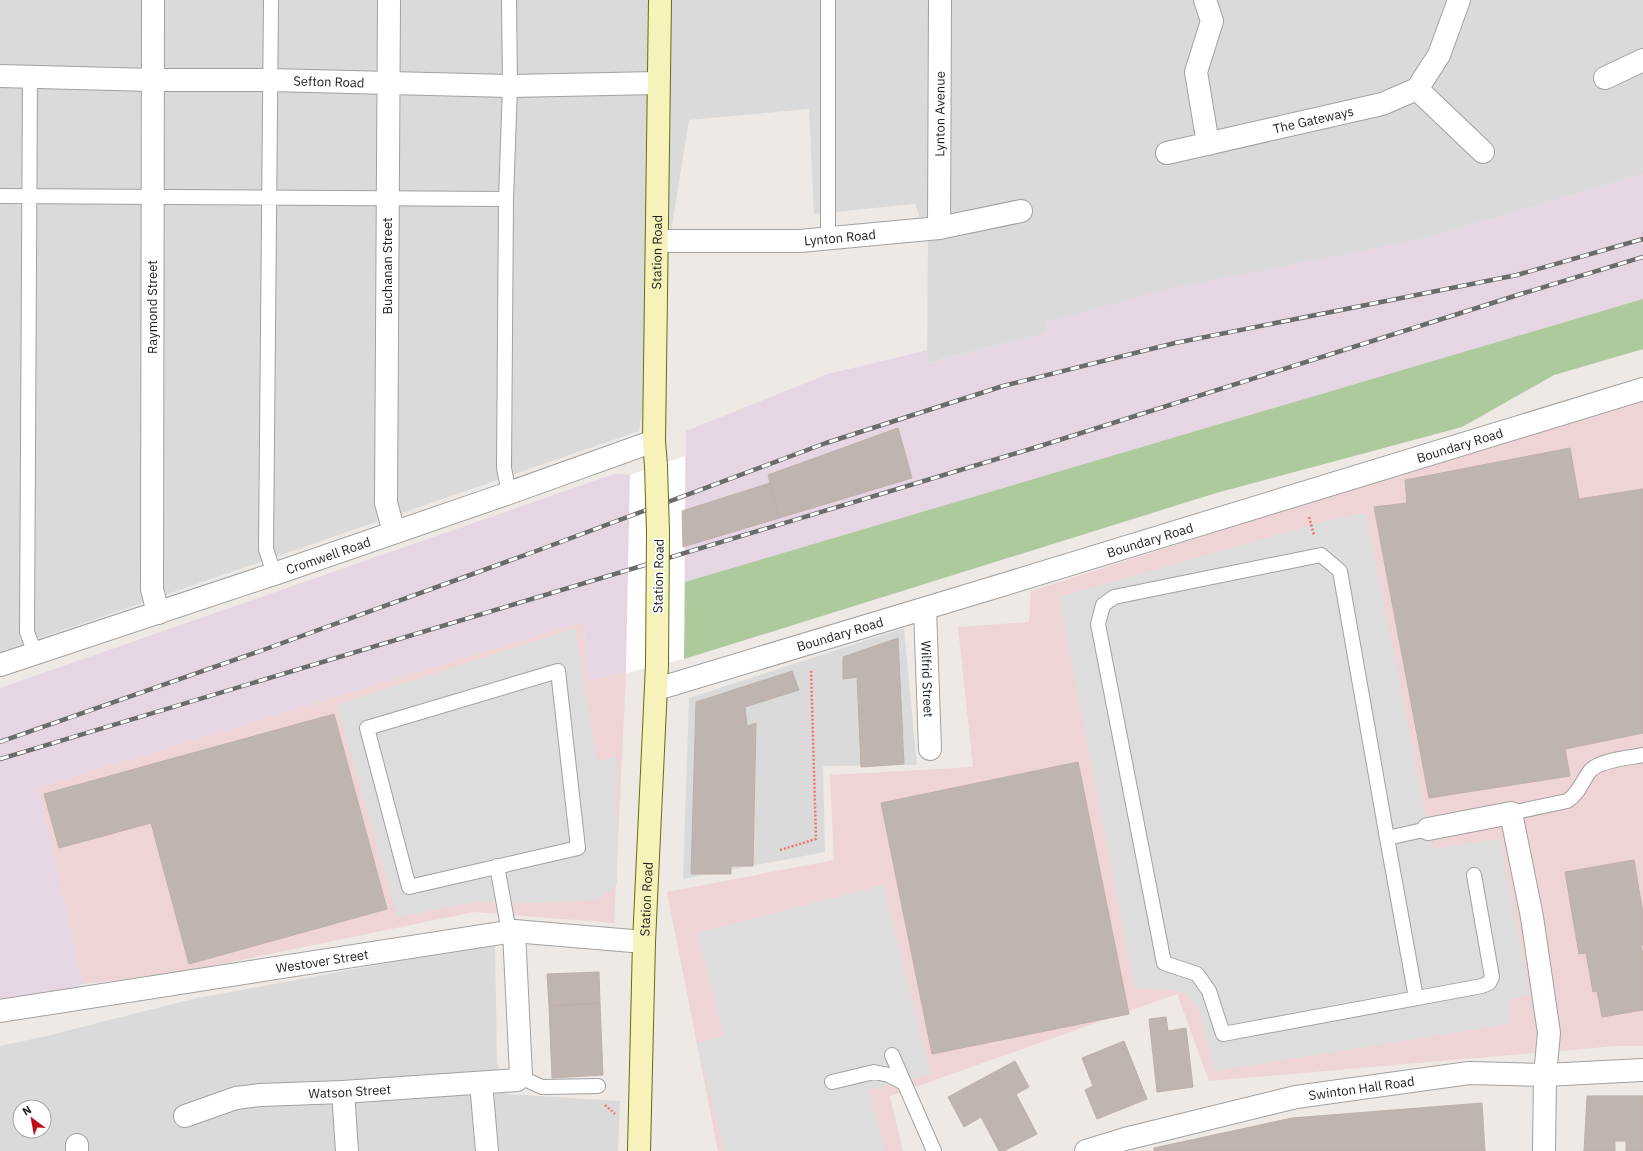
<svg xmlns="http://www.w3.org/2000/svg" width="1643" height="1151" font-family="'IBM Plex Sans',sans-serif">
  <rect width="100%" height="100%" fill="#eee9e4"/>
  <!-- residential -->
  <path fill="#dbdada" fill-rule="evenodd" d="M0,0H1643V174L1427,238L1046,322L1047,333L927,363L928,241L915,204L814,214L809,109L689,120L639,431L0,652Z
    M904,628L917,765L823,766L825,852L683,879L689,698Z
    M495,943L497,1062L507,1094L620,1101L618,1151H0V1046L42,1037L193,999ZM20,1107H44V1131H20Z"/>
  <!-- commercial -->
  <path fill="#eed4d5" d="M1643,396V1046H1616L1209,1081L1177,994L890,1096L903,1151H718L667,892L834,860L830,775L973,767L958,627L1029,622L1031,591Z
    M583,622L589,680L626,673L614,923L474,912L173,974L83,984L38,787Z"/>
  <!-- industrial -->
  <path fill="#e6d6e4" d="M1643,174V349L1554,375L1462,427L1216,493L684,659L686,431L828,374L928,350V363L1047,333L1046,322L1167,289L1427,238Z
    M614,474L630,475L626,673L589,680L583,622L38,787L83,984L0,1013V688Z"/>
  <!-- forest -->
  <path fill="#acca9b" d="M1643,299V349L1554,375L1462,427L1216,493L684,659L685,582Z"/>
  <!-- parking -->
  <path fill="#ddd" d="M1366,513L1432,849L1500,839L1530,995L1509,1000V1024L1214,1071L1200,1011L1187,994L1164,989H1135L1059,597L1332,519Z
    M575,628L597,761L617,757V884L598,900L540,903L475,902L398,917L337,705Z
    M883,885L931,1074L869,1090L885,1151H725L697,1043L724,1036L697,933Z"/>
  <!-- pier -->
  <path fill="#fff" d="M685,456L684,659L626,673L630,475Z"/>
  <!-- building -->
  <path fill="#beb5b0" stroke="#beafa7" d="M898,428L912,478L779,518L768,475Z
    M1570,448L1579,499L1643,489V733L1565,749L1570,776L1429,798L1374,507L1407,503L1405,480Z
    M770,483L779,518L683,547L682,511Z
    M898,638L904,764L861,767L857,677L843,679V657Z
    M792,671L799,690L745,707L747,726L756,723L753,866H731V874H691L696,702Z
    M334,714L387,909L189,964L151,823L59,848L44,794Z
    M1078,762L1129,1014L932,1054L881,803Z
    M1634,860L1643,913V945H1641L1643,955V1010L1602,1017L1597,991L1593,992L1586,953L1579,954L1565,872Z
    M599,972L600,1003L549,1006L547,974Z
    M600,1003L603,1075L552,1078L549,1006Z
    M1166,1017L1168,1031L1186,1028L1193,1087L1157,1092L1149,1019Z
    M1124,1041L1147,1099L1097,1119L1085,1090L1093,1086L1082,1058Z
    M1015,1061L1029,1087L1016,1094L1037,1134L1004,1151H999L981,1117L964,1127L948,1097Z
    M1587,1096H1643V1151H1626V1141H1615V1151H1584Z
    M1482,1103L1485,1151H1154V1148L1292,1118Z"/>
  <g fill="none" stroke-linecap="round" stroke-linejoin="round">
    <!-- lane casing -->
    <g stroke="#a1a1a1" stroke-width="16">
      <path id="lane" d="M271,0L266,549L274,574
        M509,0L510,86L506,199L504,468L509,493
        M828,0V238
        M30,77L27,632L35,653
        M0,196L506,199
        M558,671L578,848L409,887L367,728Z
        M1511,813L1567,801C1579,794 1582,781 1590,771C1599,760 1629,758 1643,755
        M1428,829L1387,838L1340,571L1321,555L1114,597L1103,605L1098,624L1164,963L1197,974L1209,991L1223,1034L1482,986L1489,983L1492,977L1474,875
        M1387,838L1416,998
        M497,866L509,932
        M892,1055L934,1151
        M520,1077L542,1087L598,1086
        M832,1082L874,1072L889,1075L904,1083"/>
    </g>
    <!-- street casing -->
    <g stroke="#a1a1a1" stroke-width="24">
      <g id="street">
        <path d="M153,0L152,589L158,613"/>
        <path d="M389,0L386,503L394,532"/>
        <path d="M1205,0L1212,21L1196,72L1208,144"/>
        <path id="s1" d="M0,76L153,80H270L510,86L658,83"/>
        <path d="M1605,78L1643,60"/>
        <path d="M1417,89L1483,152"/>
        <path id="s2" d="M1167,153L1382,104L1417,89L1439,55L1459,0"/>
        <path id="s3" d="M939,228L940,0"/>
        <path id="s4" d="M657,241H800L939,228L1021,211"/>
        <path id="s5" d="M925,609L930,749"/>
        <path id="s6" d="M0,665L274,574L509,493L654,441"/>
        <path id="s7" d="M657,689L989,589L1643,389"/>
        <path d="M1428,829L1511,813L1532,917L1549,1033L1545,1075L1544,1151"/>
        <path id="s8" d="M0,1011L514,931L644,942"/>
        <path d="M481,1083L487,1151"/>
        <path d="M343,1092L347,1151"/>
        <path id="s9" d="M185,1116L236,1098L260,1095L343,1092L517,1080L521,1075L514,931"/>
        <path d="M77,1145V1151"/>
        <path id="s10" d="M1086,1151L1125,1139L1296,1097L1469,1073L1545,1075L1643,1070"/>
      </g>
    </g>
    <!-- secondary casing -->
    <g stroke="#696c0c" stroke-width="24">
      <g id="secondary">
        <path id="s11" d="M656,466L654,441L660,0"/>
        <path id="s12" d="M639,1151L644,942L657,665"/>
      </g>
    </g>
    <!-- path -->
    <path stroke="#f07572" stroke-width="2.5" stroke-dasharray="2 2" stroke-linecap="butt" d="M1309,517L1314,535
      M780,850L816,839L811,669
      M605,1105L615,1114"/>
    <!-- lane -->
    <use href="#lane" stroke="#fff" stroke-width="14"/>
    <!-- street -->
    <use href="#street" stroke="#fff" stroke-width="22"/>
    <!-- secondary -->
    <use href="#secondary" stroke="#f5f3ba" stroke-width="22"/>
    <!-- rail casing -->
    <g stroke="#6b6b6b" stroke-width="4.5">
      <path id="rail" d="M0,742L263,650L539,550L826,443L1003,386L1175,343L1517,275L1643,239
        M0,759L1037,447L1524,293L1643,257"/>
    </g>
    <!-- rail -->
    <use href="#rail" stroke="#fff" stroke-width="3" stroke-dasharray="9" stroke-linecap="butt"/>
    <!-- secondary-bridge casing -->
    <g stroke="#696c0c" stroke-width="24" stroke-linecap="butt">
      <path id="secondary-bridge" d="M656,466L658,532L657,665"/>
    </g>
    <!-- secondary-bridge -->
    <use href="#secondary-bridge" stroke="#f5f3ba" stroke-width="22"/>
  </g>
  <g text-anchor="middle" stroke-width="3.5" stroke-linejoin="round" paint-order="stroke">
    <!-- street labels -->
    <g font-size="13" fill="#1d1d1d" stroke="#fff">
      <text dy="5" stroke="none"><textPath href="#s1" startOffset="329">Sefton Road</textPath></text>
      <text dy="5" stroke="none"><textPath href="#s3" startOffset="114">Lynton Avenue</textPath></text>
      <text dy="5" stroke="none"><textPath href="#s2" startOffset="150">The Gateways</textPath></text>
      <text dy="5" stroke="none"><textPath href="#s4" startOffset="183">Lynton Road</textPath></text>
      <text dy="5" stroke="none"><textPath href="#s11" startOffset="214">Station Road</textPath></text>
      <text transform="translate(387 266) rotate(-90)" y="5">Buchanan Street</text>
      <text transform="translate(152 307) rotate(-90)" y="5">Raymond Street</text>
      <text dy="5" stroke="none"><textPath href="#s7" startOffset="839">Boundary Road</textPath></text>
      <text dy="5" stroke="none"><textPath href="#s7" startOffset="515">Boundary Road</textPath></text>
      <text dy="5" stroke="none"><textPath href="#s6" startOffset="346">Cromwell Road</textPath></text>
      <text transform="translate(658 576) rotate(-89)" y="5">Station Road</text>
      <text dy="5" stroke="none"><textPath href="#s7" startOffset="191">Boundary Road</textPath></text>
      <text dy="5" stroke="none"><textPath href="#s5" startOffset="70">Wilfrid Street</textPath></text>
      <text dy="5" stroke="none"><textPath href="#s12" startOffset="252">Station Road</textPath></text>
      <text dy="5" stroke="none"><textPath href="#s8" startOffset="326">Westover Street</textPath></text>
      <text dy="5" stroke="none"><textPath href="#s10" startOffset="283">Swinton Hall Road</textPath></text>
      <text dy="5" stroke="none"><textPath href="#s9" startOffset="168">Watson Street</textPath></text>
    </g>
  </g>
  <!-- north arrow -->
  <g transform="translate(32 1119) rotate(328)"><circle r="19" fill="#ffffff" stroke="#a5a5a5"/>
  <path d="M0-3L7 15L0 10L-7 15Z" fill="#bd0d1b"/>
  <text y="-6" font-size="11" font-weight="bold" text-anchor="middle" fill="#1d1d1d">N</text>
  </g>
</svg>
